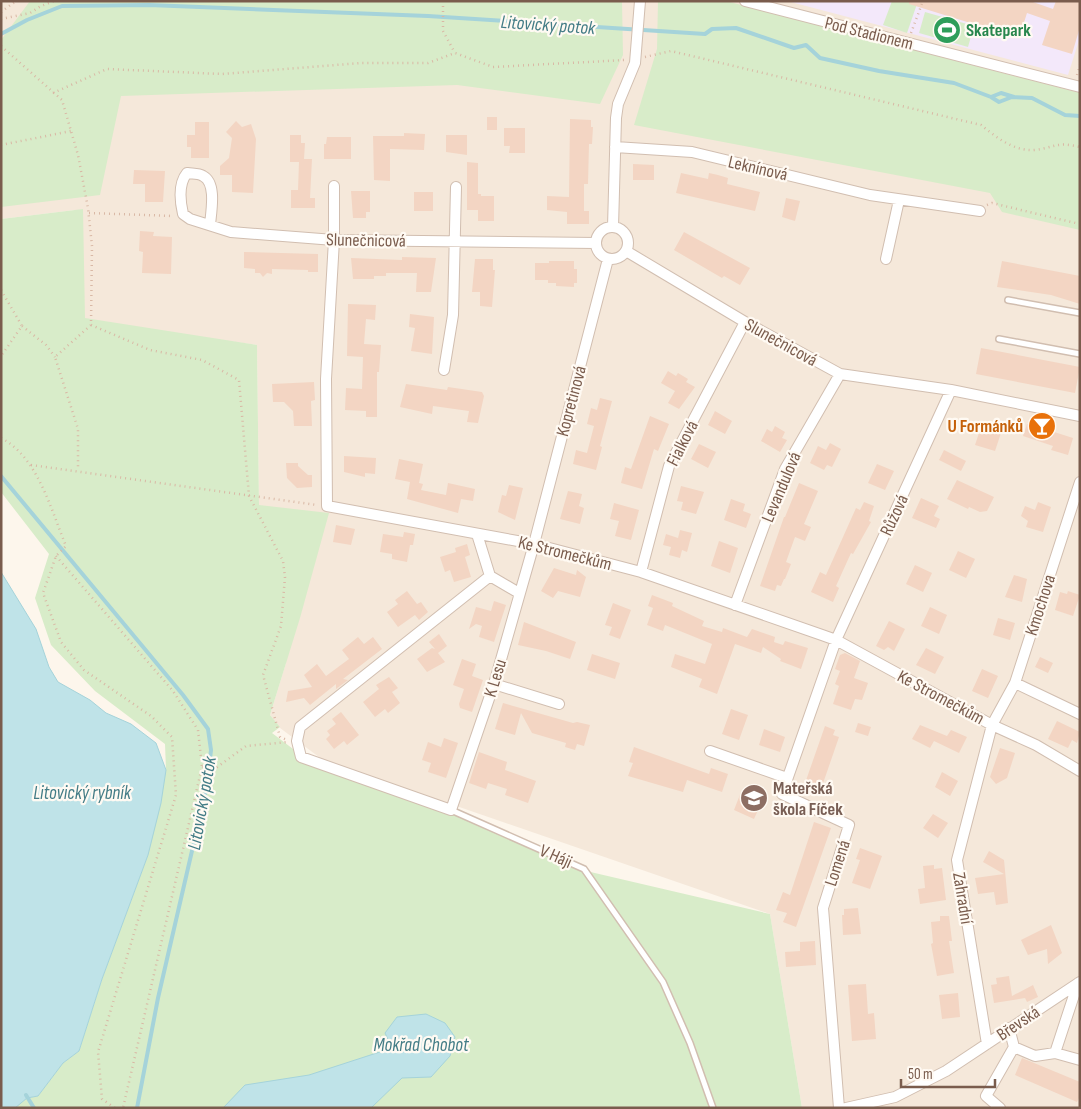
<svg xmlns="http://www.w3.org/2000/svg" width="1081" height="1109" font-family="'Sofia Sans Condensed',sans-serif">
  <rect width="100%" height="100%" fill="#fdf6ec"/>
  <!-- residential -->
  <path fill="#f5e8da" d="M1,1H1080V1108H802L770,914L323,760L280,728L270,715L286,663L259,505L257,345L78,321L75,210L1,219Z"/>
  <!-- education -->
  <path fill="#f3e8fa" d="M787,1H1080V37L1068,75Z"/>
  <!-- green -->
  <path fill="#d8ecc9" d="M30,1H622L623,55L600,104L457,85L121,96L100,195L1,207V40Z
    M658,1H726L1080,93V230L1002,212L990,193L634,125L657,49Z
    M892,1H918L907,33L883,25Z
    M925,12L974,26L968,47L919,33Z
    M83,209L85,318L257,345L259,505L329,513L300,618L270,715L280,727L272,733L297,752L375,786L475,823L582,870L770,914L802,1108H14L27,1098L38,1096L63,1063L79,1051L102,979L148,855L166,770L165,744L95,691L51,645L35,598L49,554L1,492V219Z"/>
  <!-- water -->
  <path fill="#bfe3e8" stroke="#a5d3da" d="M1,572L36,629L49,667L58,682L90,700L106,713L131,724L156,743L166,770L161,803L148,855L102,979L79,1051L63,1063L38,1096L27,1098L15,1108H1Z
    M426,1014L445,1023L455,1037L450,1056L431,1077L402,1078L371,1108H223L245,1085L309,1075L392,1048L385,1033L397,1017Z"/>
  <g fill="none" stroke-linecap="round" stroke-linejoin="round">
    <!-- stream -->
    <path stroke="#a5d3da" stroke-width="4" d="M1,34L27,20L62,6L149,5L428,16L705,34L712,29L736,28L794,48L806,45L820,58L879,71L954,83L991,97L999,102L1012,97L1032,98L1065,115L1080,116
      M991,97L1001,93L1014,97
      M1,476L183,695L208,729L211,750L207,786L158,998L137,1108
      M26,1095L34,1108"/>
  </g>
  <!-- building -->
  <path fill="#f3d5c3" d="M909,1H1030L1053,9L1056,1H1080V27L1072,54L1042,45L1050,21L1027,13L1019,38L909,4Z
    M487,117H497V130H487Z
    M570,119L591,120V127H593L592,144H589L588,184H584V211H589V224H567V212L547,210V196L569,197Z
    M236,121L242,127L251,124L256,139L253,193L232,192V175H220V166L229,158L232,138L226,132Z
    M195,122H209V158H191V147H187V135H195Z
    M504,128H525V153H509L510,146H504Z
    M404,133L425,134L424,150L390,149V181L374,180L373,136H404Z
    M290,135H301V143H305L304,159H312L310,198H315V208H291V190H298L299,162H290Z
    M446,135H467V155L446,152Z
    M327,137H351V159H324V144H326Z
    M467,162L478,163V194H481V196H494V221H478V210H467Z
    M633,164L654,165V180H633Z
    M134,170L165,171L163,202H145V184H133Z
    M681,173L708,179L709,173L718,175L728,178L727,184L760,192L755,211L676,193Z
    M351,191H370V212H366V218H353Z
    M414,192H433V211H414Z
    M786,198L800,201L795,221L782,217Z
    M140,231L154,232L153,236L172,237L171,274L142,273L143,252L139,251Z
    M684,232L750,268L740,285L724,276L722,278L674,250Z
    M244,252L318,254V272H308V270L272,269V274L267,273L263,277L260,273H255V269L244,268Z
    M402,257L436,258L431,292H416L417,273H386V276H374V279H353L351,258L402,260Z
    M475,259H493V270H495L492,307L480,306V292H472Z
    M549,261H574V269H577V283H574V287L556,286V283H548V280H535V263H549Z
    M1002,261L1080,276V304L1051,295L997,287Z
    M348,304L376,305L375,320L366,319L364,344L381,345L379,372H377V417H366V411L345,410L346,388L362,389L363,357L347,356Z
    M410,314L434,317L432,354L411,351L415,328L409,327Z
    M981,348L1080,367L1075,393L976,374Z
    M668,371L676,376L678,373L688,379L686,382L695,387L679,409L668,403L675,391L661,383Z
    M314,382L315,400L311,401L312,426H294L293,411L284,402H273L272,384Z
    M406,384L447,390L448,387L482,392L484,396L478,423L467,422L469,411L433,406L432,414L400,407Z
    M600,398L612,401L600,446L602,447L596,470L573,464L576,450L587,453L594,426L587,424L591,408L597,410Z
    M715,411L732,421L725,434L708,425Z
    M650,416L669,424L658,451L654,449L642,489L621,483L625,467L631,469Z
    M1036,418L1053,421L1051,431L1073,438L1068,455L1051,450L1053,446L1023,436L1027,424L1033,426Z
    M775,426L785,432L782,438L787,440L780,452L761,441L767,429L772,432Z
    M981,427L1001,433L995,451L975,445Z
    M830,443L841,449L832,467L827,465L824,470L810,463L818,446L826,450Z
    M699,444L716,452L708,468L691,459Z
    M944,450L966,461L961,471L939,460Z
    M344,456L376,458L375,474L365,473V477L344,472Z
    M399,459L423,464L419,483L423,484L421,490L446,495L448,483L475,489L473,501L461,499L458,513L407,499L410,482L395,479Z
    M286,463H298V466L308,475H312V487L297,488L287,478Z
    M877,464L894,471L885,490L868,483Z
    M957,480L994,497L987,511L980,512L969,507L968,509L947,499Z
    M799,483L818,491L804,524L811,527L805,541L795,537L786,562L791,564L785,579H784L781,586L777,585L775,591L760,586L784,517H785Z
    M509,485L523,488L515,520L498,512L502,495L506,496Z
    M681,486L704,492L696,514L681,510L683,502L677,501Z
    M568,491L582,494L579,506L584,508L580,524L560,519Z
    M921,498L939,506L934,516L940,519L936,528L912,518Z
    M731,499L745,504L743,511L751,514L746,528L724,520Z
    M864,502L874,506L869,521L871,522L853,554L851,553L836,586L839,588L833,602L811,592L820,572L826,575L856,508L860,510Z
    M1038,502L1051,507L1043,532L1026,527L1028,521L1021,516L1025,506L1035,510Z
    M614,503L639,510L631,540L615,536L619,521L610,519Z
    M336,525L355,529L351,545L333,542Z
    M680,530L692,533L687,552L682,550L680,558L669,555L671,547L663,545L666,534L678,538Z
    M404,532L415,534L413,545H410L407,562L392,559V554L380,552L383,534L403,537Z
    M719,541L738,548L730,573L711,566Z
    M467,544L470,555L465,557L471,577L454,582L450,570L445,572L440,557L456,552L455,548Z
    M958,551L975,559L966,578L949,570Z
    M915,565L932,573L923,592L906,584Z
    M554,568L576,575L577,570L586,577L580,597L558,591L553,598L541,591Z
    M1014,575L1027,579L1022,602L1005,597Z
    M407,591L417,604L421,602L428,612L419,620L415,615L398,627L387,612L398,604L395,600Z
    M1068,591L1080,595L1073,616L1055,610L1060,592L1067,594Z
    M652,595L673,603L672,606L704,621L702,626L722,632L723,628L747,637L752,629L775,637L774,642L783,645L785,641L808,648L801,669L780,661L781,659L763,647L761,653L735,644L717,694L699,687L702,679L671,667L675,654L705,664L712,644L665,625L663,631L647,625L653,608L648,606Z
    M494,601L506,605L494,642L479,637L482,626L476,624L469,629L476,607L491,611Z
    M613,603L631,610L620,639L609,635L612,627L605,625Z
    M930,607L947,615L939,634L921,626Z
    M998,618L1015,623L1010,640L993,635Z
    M889,621L905,629L894,651L888,647L884,650L876,646Z
    M524,622L576,642L570,659L546,651L518,645Z
    M439,634L447,646L438,653L445,662L427,672L417,659L432,648L435,649L429,642Z
    M358,637L364,644L373,637L382,649L343,679L348,680L336,689V684L310,705L304,698L286,702L288,691L312,687L304,675L317,664L326,676L349,659L342,650Z
    M926,648L944,657L935,674L916,665Z
    M845,653L860,661L854,678L868,683L862,700L855,699L851,710L833,704L839,686L835,684L840,671L835,669L840,655Z
    M592,654L620,663L615,679L587,670Z
    M1040,657L1053,663L1048,673L1035,667Z
    M462,659L476,664L472,676L483,680L472,712L460,708L459,704L464,689L453,685Z
    M982,669L998,676L988,698L972,691Z
    M389,677L398,688L392,692L400,703L388,713L385,709L375,717L363,702L379,689L376,685Z
    M503,703L573,723L577,722L590,725L584,746L577,744L575,750L565,747L566,743L532,733L521,713L515,735L495,729Z
    M731,709L748,715L739,740L722,734Z
    M341,712L359,735L347,745L344,741L334,749L326,739L330,735L327,731L336,724L332,719Z
    M1057,721L1080,732L1077,743L1072,740L1068,748L1048,739Z
    M858,723L871,727L868,736L855,732Z
    M920,725L947,736L951,730L967,737L959,753L934,741L930,748L912,739Z
    M825,726L835,730L833,735L839,737L819,795L803,789Z
    M764,729L785,737L780,752L759,745Z
    M444,738L458,743L446,778L428,772L431,763L422,760L428,742L441,747Z
    M634,747L709,774L711,768L728,774L722,792L687,780L683,792L628,776L633,763L629,762Z
    M1000,748L1015,753L1007,778L996,784L990,777Z
    M479,752L507,762L505,770L536,781L528,803L505,795L507,789L488,783L486,789L469,783Z
    M942,772L958,781L950,796L935,787Z
    M741,792L762,801L754,819L734,810Z
    M933,814L948,823L938,838L923,828Z
    M814,822L831,828L796,927L783,922L787,913L776,910L783,892L790,895Z
    M860,848L882,856L870,889L852,883L860,860L856,859Z
    M989,851L1004,860L1008,903L996,905L994,892L978,894L975,878L1004,874L983,862Z
    M934,865V869L942,868L946,900L920,904L918,889L925,888L923,866Z
    M858,908L861,934L843,935L842,915H844V909Z
    M940,916H949L952,941H949L954,973L937,976L931,944L933,943L931,922L940,921Z
    M1051,925L1062,953L1048,964L1047,949L1028,955L1021,940Z
    M815,941L816,965L786,967L785,952L800,951V942Z
    M1009,976L1012,996L1033,985L1038,997L1027,1002L1025,998L994,1003L991,985L997,984L996,978Z
    M866,984L868,1014L874,1013L876,1039L852,1041L848,985Z
    M958,993L960,1017L942,1019L939,995Z
    M1022,1058L1080,1082V1096L1077,1102L1015,1075Z"/>
  <g fill="none" stroke-linecap="round" stroke-linejoin="round">
    <!-- lane casing -->
    <g stroke="#d1beb0" stroke-width="8">
      <path id="lane" d="M1008,300L1080,313
        M999,339L1080,354
        M451,810L584,869L663,982L690,1043L713,1108"/>
    </g>
    <!-- street casing -->
    <g stroke="#d1beb0" stroke-width="12">
      <path id="street" d="M745,1L1080,87
        M615,147L692,152L870,195L980,211
        M334,186V240L326,379L327,506L534,544L641,572L822,635L836,640L992,725L1036,745L1080,771
        M210,225C211,212 217,183 203,176C198,173 192,174 187,173C178,184 180,201 183,214L190,219L231,232L334,240L596,243
        M613,227L616,118L618,104L635,63L640,1
        M596 243a16 16 0 1 1 32 0a16 16 0 1 1-32 0Z
        M626,251L745,322L840,374L951,390L1080,416
        M886,259L899,200
        M444,370L453,315L456,187
        M477,534L490,576L519,593
        M641,572L669,466L745,322
        M490,576L300,727L297,741L301,757L451,810L494,684L534,544L608,259
        M735,605L785,469L840,374
        M1015,683L1080,714
        M494,684L559,704
        M710,751L787,778
        M1009,1028L1014,1047L1035,1056L1055,1053L1080,1060
        M987,1044L957,860L992,725L1015,683L1080,482
        M1055,1053L1078,983L1079,984
        M839,1108L823,908L849,825L782,794L836,640L951,390
        M846,1108L895,1097L946,1071L1080,982
        M1000,1108L986,1096L1014,1047"/>
    </g>
    <!-- path -->
    <path stroke="#d9b8a5" stroke-width="2.5" stroke-dasharray="1 4" stroke-linecap="butt" d="M443,1V31L455,53
      M1,12L16,1
      M1,19L30,13L41,6L54,1
      M911,33L923,1
      M1,46L62,100L78,155L88,208L92,246L91,325L55,357L78,429V470
      M645,57L671,51L981,125C996,137 1013,151 1034,150C1055,148 1055,141 1080,147
      M1077,75L1080,65
      M53,93L107,69L222,74L361,63H428L455,53L493,67L625,60
      M1,145L71,131
      M987,205L992,203C1021,210 1050,217 1080,224
      M89,213L173,216
      M1,290L22,326L1,356
      M91,325L150,350L202,360L239,380L249,496L283,561L285,577L281,626L263,675L280,737L287,740
      M22,326L46,345L55,357
      M1,438C38,457 51,510 66,546L56,556L43,593L61,642L84,670L151,716L172,737L176,795L98,1052L102,1099L115,1108
      M31,465L317,505
      M56,556L173,691L198,730L202,767L123,1108
      M202,767L216,768L246,746L288,742"/>
    <!-- lane -->
    <use href="#lane" stroke="#fff" stroke-width="5"/>
    <!-- street -->
    <use href="#street" stroke="#fff" stroke-width="10"/>
  </g>
  <!-- icons -->
  <defs>
    <g id="stadium-disc" transform="scale(1.4375)"><circle r="9.5" fill="#2e9e5b" stroke="#fffaf3"/><path d="M0-5a6.5 5 0 1 0 0 10a6.5 5 0 1 0 0-10ZM-3.5-1.8h7v3.6h-7Z" fill="#fff"/></g>
    <g id="bar-disc" transform="scale(1.4375)"><circle r="9.5" fill="#e8710a" stroke="#fffaf3"/><path d="M-6-5H6L.8 .8V4.5H3.5V6h-7V4.5H-.8V.8Z" fill="#fff"/></g>
    <g id="school-disc" transform="scale(1.4375)"><circle r="9.5" fill="#8d6e63" stroke="#fffaf3"/><path d="M0-5L7-2L0 1L-7-2ZM-4 1L0 2.5L4 1V4Q0 6-4 4Z" fill="#fff"/></g>
  </defs>
  <g fill-rule="evenodd">
    <use href="#stadium-disc" x="947" y="30"/>
    <use href="#bar-disc" x="1042" y="426"/>
    <use href="#school-disc" x="754" y="798"/>
  </g>
  <g text-anchor="middle" stroke-width="4.5" stroke-linejoin="round" paint-order="stroke">
    <!-- leisure labels -->
    <g font-size="18" font-weight="bold" fill="#27864d" stroke="#fffaf3" text-anchor="start">
      <text x="966" y="36">Skatepark</text>
    </g>
    <!-- street labels -->
    <g font-size="18" fill="#7a5c4d" stroke="#fffaf3">
      <text transform="translate(869 33) rotate(14)" y="6">Pod Stadionem</text>
      <text transform="translate(758 168) rotate(13)" y="6">Leknínová</text>
      <text transform="translate(366 240) rotate(1)" y="6">Slunečnicová</text>
      <text transform="translate(781 342) rotate(29)" y="6">Slunečnicová</text>
      <text transform="translate(571 401) rotate(-75)" y="6">Kopretinová</text>
      <text transform="translate(682 443) rotate(-63)" y="6">Fialková</text>
      <text transform="translate(781 487) rotate(-67)" y="6">Levandulová</text>
      <text transform="translate(894 515) rotate(-65)" y="6">Růžová</text>
      <text transform="translate(565 553) rotate(14)" y="6">Ke Stromečkům</text>
      <text transform="translate(1040 605) rotate(-72)" y="6">Kmochova</text>
      <text transform="translate(495 678) rotate(-73)" y="6">K Lesu</text>
      <text transform="translate(941 697) rotate(28)" y="6">Ke Stromečkům</text>
      <text transform="translate(556 856) rotate(24)" y="6">V Háji</text>
      <text transform="translate(837 863) rotate(-72)" y="6">Lomená</text>
      <text transform="translate(963 898) rotate(81)" y="6">Zahradní</text>
      <text transform="translate(1018 1023) rotate(-34)" y="6">Břevská</text>
    </g>
    <!-- food labels -->
    <g font-size="18" font-weight="bold" fill="#c56008" stroke="#fffaf3" text-anchor="end">
      <text x="1023" y="432">U Formánků</text>
    </g>
    <!-- education labels -->
    <g font-size="18" font-weight="bold" fill="#785e54" stroke="#fffaf3" text-anchor="start">
      <text x="773" y="794">Mateřská<tspan x="773" dy="21">škola Fíček</tspan></text>
    </g>
    <!-- water labels -->
    <g font-size="19" font-style="italic" fill="#437c86" stroke="#fffaf3">
      <text transform="translate(548 24) rotate(4)" y="7">Litovický potok</text>
      <text x="82" y="799">Litovický rybník</text>
      <text transform="translate(201 803) rotate(-80)" y="7">Litovický potok</text>
      <text x="421" y="1051">Mokřad Chobot</text>
    </g>
  </g>
  <!-- border -->
  <rect width="1081" height="1109" fill="none" stroke="#7a5c4d" stroke-width="5"/>
  <!-- scale -->
  <path d="M901 1079v8h94v-8" fill="none" stroke="#7a5c4d" stroke-width="2.5"/>
  <text x="908" y="1079" font-size="15" fill="#7a5c4d" stroke="#fffaf3" stroke-width="4" paint-order="stroke">50 m</text>
</svg>
